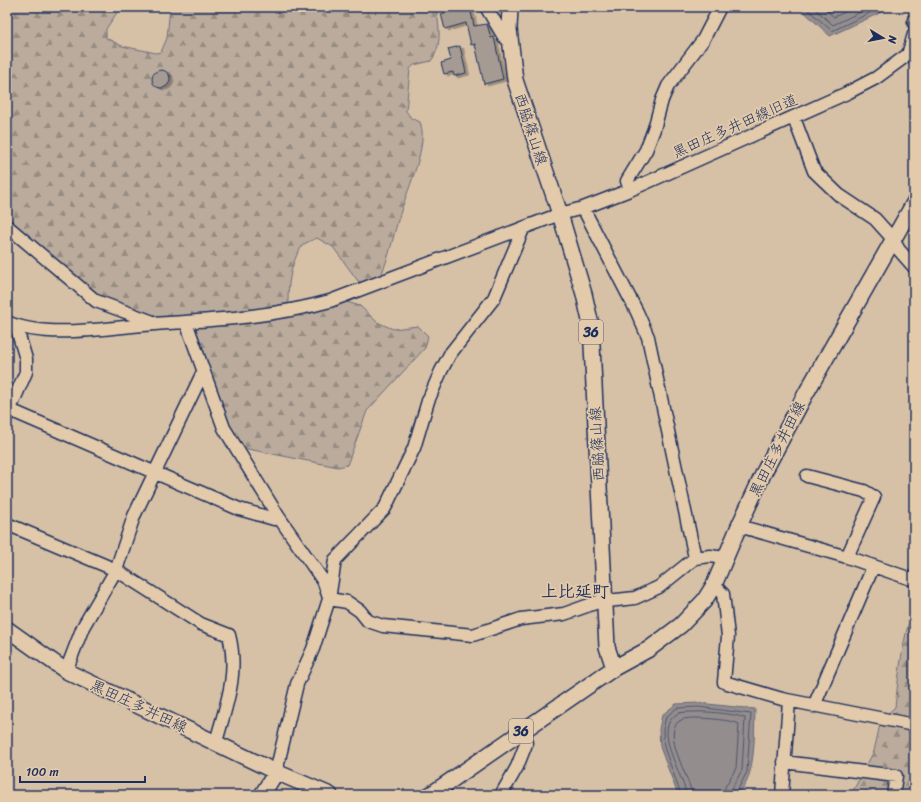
<svg xmlns="http://www.w3.org/2000/svg" width="921" height="802" font-family="Sriracha,'Klee One',sans-serif">
  <defs>
    <pattern id="forest-firs" width="22" height="20" patternUnits="userSpaceOnUse"><rect width="22" height="20" fill="#bbab9c"/><path d="M5 1l3.5 6h-7zM16 11l3.5 6h-7z" fill="#978c82"/></pattern>
    <filter id="shadow"><feDropShadow dx="3.5" dy="2" stdDeviation="0" flood-color="#0004"/></filter>
  </defs>
  <rect width="100%" height="100%" fill="#d7c1a6"/>
  <filter id="ink" filterUnits="userSpaceOnUse"><feTurbulence type="fractalNoise" baseFrequency=".025" numOctaves="2"/><feDisplacementMap in="SourceGraphic" scale="8" xChannelSelector="R" yChannelSelector="G"/><feConvolveMatrix kernelMatrix="1 2 1 2 8 2 1 2 1" color-interpolation-filters="sRGB"/></filter>
  <g filter="url(#ink)">
    <!-- forest -->
    <path fill="url(#forest-firs)" stroke="#6b6d7d" d="M7,7H118V11L106,29V38L122,46L156,53L161,52L167,38L170,7H436C439,26 443,45 431,61L414,65L410,69L406,111L411,118L420,122C429,143 408,189 401,211C393,234 390,258 379,279L365,284L358,281L333,247L317,238C313,240 306,242 303,245C290,260 285,297 290,315L307,314L347,302L360,306L377,322L393,329L418,326L428,336L425,348L367,411L347,465L338,467L248,449L237,442L228,422L192,318L155,319L102,299L7,222Z
      M914,607V795H853L854,789L874,751L881,720L895,707C899,674 902,638 914,607Z"/>
    <!-- water -->
    <path fill="#948d8d" stroke="#64677a" d="M799,7H886V10L830,36Z
      M698,703L755,709C754,730 757,787 734,795H678L660,747L659,729L662,715L676,704Z"/>
    <g fill="none" stroke-linecap="round" stroke-linejoin="round">
      <!-- shore -->
      <path stroke="#4b5571" stroke-width="1" d="M805,7L832,31L882,7
        M813,7L833,25L871,7
        M822,7L834,17L856,7
        M681,795L664,747L663,730L666,717L677,708L698,707L751,714L747,772L735,795
        M686,795C685,776 649,727 679,713C683,712 690,712 694,712C705,711 736,714 745,718L742,770L731,790L730,795
        M692,795C691,779 659,731 681,720C685,718 692,718 696,718C705,718 732,720 739,724L736,768L725,787L724,795"/>
    </g>
    <!-- building -->
    <path fill="#a59b93" stroke="#1b2f5e" filter="url(#shadow)" d="M466,7H470L474,26L487,24L491,38L494,37L503,79L484,84L475,44L471,45L466,23L445,29L441,14Z
      M460,46L466,73L454,76L453,72L444,74L441,63L451,60L448,49Z
      M152 79a9 9 0 1 1 18 0a9 9 0 1 1-18 0Z"/>
    <g fill="none" stroke-linecap="round" stroke-linejoin="round">
      <!-- minor casing -->
      <g stroke="#1b2f5e" stroke-width="15">
        <path id="minor" d="M486,7L504,37L510,41
          M914,19V23
          M908,55L914,34
          M794,118L814,171L839,195L875,219L893,239L899,250L914,267
          M630,190L627,181L646,150L654,129L662,100L668,86L703,40L720,7
          M583,208L637,312L648,337L695,558
          M7,226L96,301L153,322
          M7,322C46,340 112,327 155,324C213,320 273,317 330,301L560,214L583,208L630,190L847,93L876,78L914,50
          M186,322L224,428L278,516L324,582L328,595
          M10,410L239,509L274,519L278,516
          M7,416L26,372V359L16,326
          M807,476L864,491L874,497L847,557
          M7,524L116,570L201,624L229,635C239,674 226,705 216,742
          M739,526L847,557L914,580
          M714,585L723,594L728,636L724,682L782,699L914,725
          M329,599L347,602L360,611L368,621L383,626L473,635L521,619L564,614L598,602L635,598L659,587L695,558L710,556L725,558
          M66,671L83,627L116,570L134,516L203,372
          M814,706L873,567
          M784,762L896,776L893,795
          M276,772L297,684L313,649L329,599L335,560L385,508L414,448L428,401L441,371L450,354L494,298L523,229
          M501,795L517,767L526,744L524,729
          M782,795L789,701"/>
      </g>
      <!-- major casing -->
      <g stroke="#1b2f5e" stroke-width="18">
        <path id="major" d="M510,7L509,29L515,80L560,214L584,294L591,325L607,647L614,668
          M7,629L66,671L276,772L330,795
          M262,795L276,772
          M430,795L614,668L649,649L681,625L704,601L714,585L739,526L765,470L805,395L914,203"/>
      </g>
      <!-- minor -->
      <use href="#minor" stroke="#e3caab" stroke-width="12"/>
      <!-- major -->
      <use href="#major" stroke="#e3caab" stroke-width="15"/>
    </g>
  </g>
  <g text-anchor="middle" stroke-width="3.5" stroke-linejoin="round" paint-order="stroke">
    <!-- shield labels -->
    <g fill="#e3caab" stroke="#575e75" stroke-width="1">
      <rect x="579" y="320" width="24" height="24" rx="3"/>
      <rect x="509" y="719" width="24" height="24" rx="3"/>
    </g>
    <g font-size="14" font-weight="bold" fill="#1b2f5e">
      <text x="591" y="337">36</text>
      <text x="521" y="736">36</text>
    </g>
    <!-- street labels -->
    <g font-size="15" fill="#1b2f5e" stroke="#e3caab">
      <text transform="translate(735 126) rotate(-24)" y="5">黒田庄多井田線旧道</text>
      <text transform="translate(531 129) rotate(72)" y="5">西脇篠山線</text>
      <text transform="translate(597 444) rotate(-93)" y="5">西脇篠山線</text>
      <text transform="translate(777 449) rotate(-63)" y="5">黒田庄多井田線</text>
      <text transform="translate(139 706) rotate(25)" y="5">黒田庄多井田線</text>
    </g>
    <!-- quarter labels -->
    <g font-size="17" font-weight="bold" fill="#1b2f5e" stroke="#e3caab">
      <text x="575" y="597">上比延町</text>
    </g>
  </g>
  <!-- margin -->
  <rect width="921" height="802" fill="none" stroke="#e3caab" stroke-width="24"/>
  <rect x="12" y="12" width="897" height="778" fill="none" stroke="#1b2f5e" stroke-width="1.5" filter="url(#ink)"/>
  <!-- north arrow -->
  <g transform="translate(883 38) rotate(100)" stroke="#e3caab" stroke-width="3" paint-order="stroke">
  <path d="M0-3L7 15L0 10L-7 15Z" fill="#1b2f5e"/>
  <text y="-6" font-size="11" font-weight="bold" text-anchor="middle" fill="#1b2f5e">N</text>
  </g>
  <!-- scale -->
  <path d="M20 776v6h125v-6" fill="none" stroke="#1b2f5e" stroke-width="2"/>
  <text x="26" y="776" font-size="12" fill="#1b2f5e" stroke="#e3caab" stroke-width="3" paint-order="stroke">100 m</text>
</svg>
